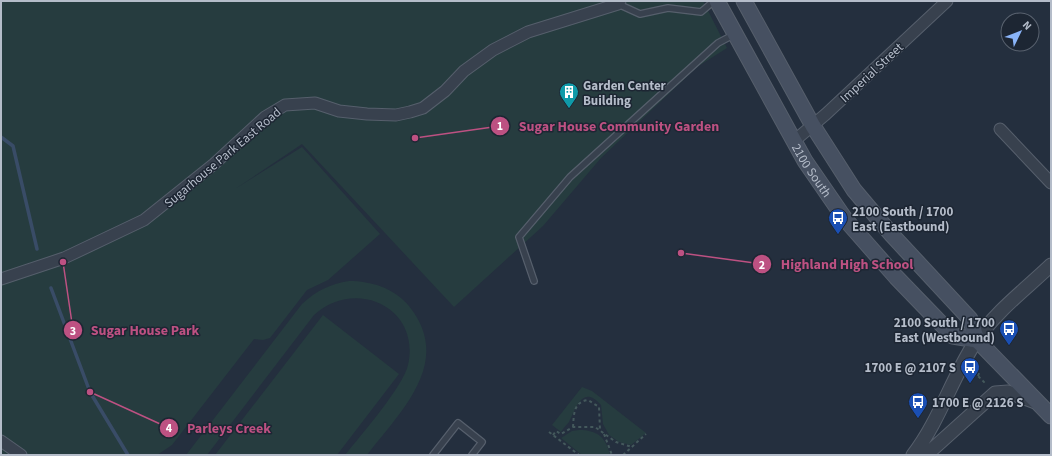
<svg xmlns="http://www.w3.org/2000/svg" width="1052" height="456" font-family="'Source Sans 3',sans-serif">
  <rect width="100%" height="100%" fill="#242f3e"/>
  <!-- green -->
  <path fill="#263c3f" d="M1,1H703L727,48L697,67L601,158L543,226L454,307L302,144L235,189L302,147L380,234L328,280L307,290L270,338L263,340L254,339L172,445L157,455H1Z
    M349,281C371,281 394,288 409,306C454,362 401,411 367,455H345C361,435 403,387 408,365C421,308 356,277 314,315L207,455H186L302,304C316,291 330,284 349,281Z
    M323,315L399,374L337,455H215Z
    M582,387L592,391L646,433L631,445L619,442L609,435L603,424L601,405C582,383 575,411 569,422C566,425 563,429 561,432L552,425Z
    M579,430C597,430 606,437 610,455H582L561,438L572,431Z"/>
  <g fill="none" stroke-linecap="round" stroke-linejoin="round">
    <!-- stream -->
    <path stroke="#394c67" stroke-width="3.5" d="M1,137L13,146L37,249
      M51,288L90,392L128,455"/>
    <!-- service casing -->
    <g stroke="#565f6c" stroke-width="8">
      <path id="service" d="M618,4L640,14L668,8L701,12L714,1
        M534,281L519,237L570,177L718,43L735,34
        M433,455L458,423L482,442L472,455"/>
    </g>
    <!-- minor casing -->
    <g stroke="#565f6c" stroke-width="13">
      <path id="minor" d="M1000,129L1051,183
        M794,141L826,114L947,1
        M1,279L64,258L144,220L214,164L265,117L285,105L315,103L339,111L367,114L396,115L410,112L423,108L445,91L464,71L493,50L528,32L618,4L620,1
        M1,441L21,455"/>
    </g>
    <!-- tertiary casing -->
    <g stroke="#565f6c" stroke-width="15">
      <path id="tertiary" d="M913,455C940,420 952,377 976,341C996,311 1026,289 1051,265
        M926,455L995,393L1008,392L1038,403"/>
    </g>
    <!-- secondary casing -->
    <g stroke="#565f6c" stroke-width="17">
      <g id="secondary">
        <path id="s1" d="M717,1L805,161L845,219L896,277L953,336L977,340"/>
        <path d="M744,1L813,126L854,190L892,235L970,319L977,340L1051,416"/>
      </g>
    </g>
    <!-- path -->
    <path stroke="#44595c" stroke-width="2" stroke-dasharray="3 3" stroke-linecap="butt" d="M974,372L986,384
      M978,376L980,371
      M573,427C574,415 573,402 588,400L599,407L600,430
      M549,432L579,455
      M604,434L612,455
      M553,435L556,431L561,434L573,427H595L616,442L632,447
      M623,455L646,434"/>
    <!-- service -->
    <use href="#service" stroke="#38414e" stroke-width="5.5"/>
    <!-- minor -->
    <use href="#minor" stroke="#38414e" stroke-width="11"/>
    <!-- tertiary -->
    <use href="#tertiary" stroke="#38414e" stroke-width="13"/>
    <!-- secondary -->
    <use href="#secondary" stroke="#465061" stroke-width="15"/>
  </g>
  <!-- icons -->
  <defs>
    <g id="building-pin" transform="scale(1)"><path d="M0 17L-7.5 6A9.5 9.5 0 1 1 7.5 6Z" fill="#0f9aa8" stroke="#1d2633"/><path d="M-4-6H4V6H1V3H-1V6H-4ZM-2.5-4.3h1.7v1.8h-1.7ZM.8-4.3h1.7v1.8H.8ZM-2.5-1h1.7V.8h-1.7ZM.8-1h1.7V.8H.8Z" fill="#fff"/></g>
    <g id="bus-pin" transform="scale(1)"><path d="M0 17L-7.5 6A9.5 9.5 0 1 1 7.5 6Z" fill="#1a4fb4" stroke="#1d2633"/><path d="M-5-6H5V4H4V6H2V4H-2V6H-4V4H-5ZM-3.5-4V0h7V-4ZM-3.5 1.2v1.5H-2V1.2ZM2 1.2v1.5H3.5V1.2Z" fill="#fff"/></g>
  </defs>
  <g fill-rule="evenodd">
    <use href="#building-pin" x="569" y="92"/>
    <use href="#bus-pin" x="838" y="218"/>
    <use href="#bus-pin" x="1009" y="329"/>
    <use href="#bus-pin" x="970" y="367"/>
    <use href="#bus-pin" x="918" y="402"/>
  </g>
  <g text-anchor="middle" stroke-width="3" stroke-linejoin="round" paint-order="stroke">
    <!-- street labels -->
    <g font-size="13" fill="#b4bcc9" stroke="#1d2633">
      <text transform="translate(871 72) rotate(-43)" y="5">Imperial Street</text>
      <text transform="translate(222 157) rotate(-40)" y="5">Sugarhouse Park East Road</text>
      <text dy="5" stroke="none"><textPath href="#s1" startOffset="194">2100 South</textPath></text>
    </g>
    <!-- poi labels -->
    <g font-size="13" font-weight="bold" fill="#b4bcc9" stroke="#1d2633" text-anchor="start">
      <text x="583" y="90">Garden Center<tspan x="583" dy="15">Building</tspan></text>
      <text x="852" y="216">2100 South / 1700<tspan x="852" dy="15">East (Eastbound)</tspan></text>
      <text x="995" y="327" text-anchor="end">2100 South / 1700<tspan x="995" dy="15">East (Westbound)</tspan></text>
      <text x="956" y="372" text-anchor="end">1700 E @ 2107 S</text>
      <text x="932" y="407">1700 E @ 2126 S</text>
    </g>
  </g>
  <!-- callouts -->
  <path fill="none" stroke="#bd5182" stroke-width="1.5" d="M415 138L500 126M681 253L762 264M63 262L73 330M90 392L169 428"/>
  <g fill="#bd5182" stroke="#1d2633" stroke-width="1.5">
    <circle cx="415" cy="138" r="4"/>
    <circle cx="681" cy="253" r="4"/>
    <circle cx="63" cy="262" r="4"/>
    <circle cx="90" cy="392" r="4"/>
    <circle cx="500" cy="126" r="10"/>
    <circle cx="762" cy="264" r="10"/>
    <circle cx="73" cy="330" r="10"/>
    <circle cx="169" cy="428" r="10"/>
  </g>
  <g font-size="12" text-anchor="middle" font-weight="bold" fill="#fff">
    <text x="500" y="130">1</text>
    <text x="762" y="269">2</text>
    <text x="73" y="335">3</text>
    <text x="169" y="432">4</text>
  </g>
  <g font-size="14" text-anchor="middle" font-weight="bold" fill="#bd5182" stroke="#1d2633" stroke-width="3" stroke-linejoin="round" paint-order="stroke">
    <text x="619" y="131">Sugar House Community Garden</text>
    <text x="847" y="269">Highland High School</text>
    <text x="145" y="335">Sugar House Park</text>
    <text x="229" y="433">Parleys Creek</text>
  </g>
  <!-- border -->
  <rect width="1052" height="456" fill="none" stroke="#b4bcc9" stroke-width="4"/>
  <!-- north arrow -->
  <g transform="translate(1020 32) rotate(47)"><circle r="19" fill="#1d2633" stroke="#59626f"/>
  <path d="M0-3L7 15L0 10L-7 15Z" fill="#8ab4f8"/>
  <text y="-6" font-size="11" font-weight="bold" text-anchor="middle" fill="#b4bcc9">N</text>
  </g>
</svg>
